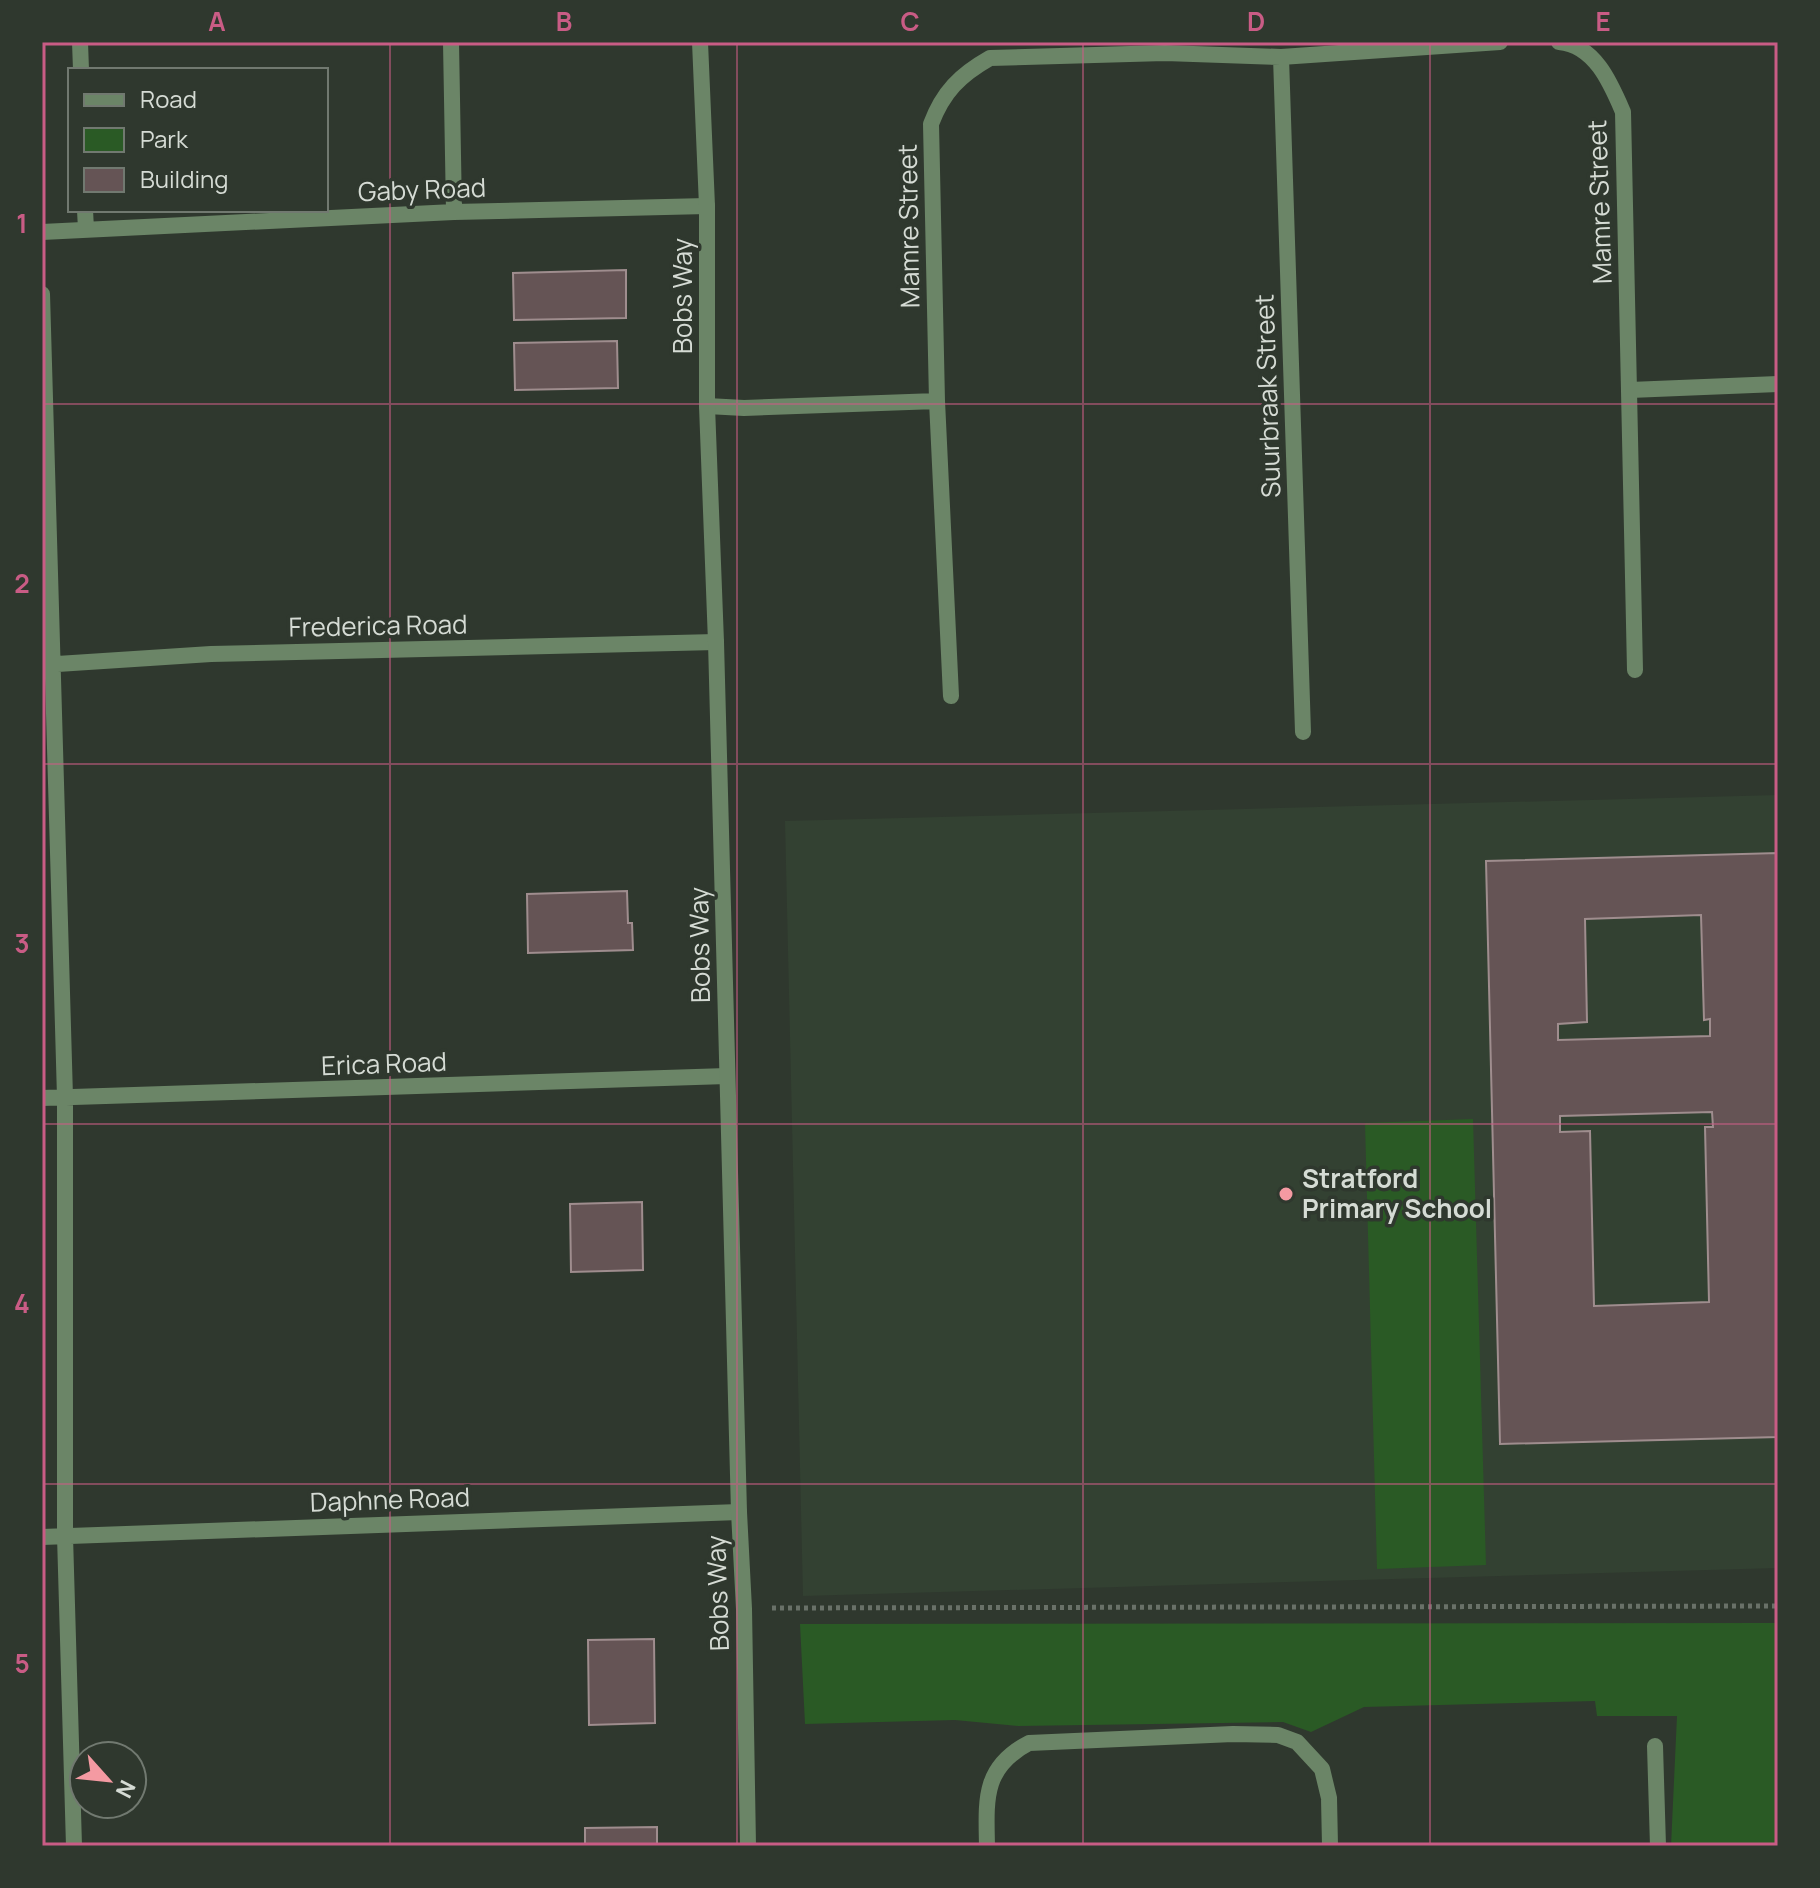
<svg xmlns="http://www.w3.org/2000/svg" width="1820" height="1888" font-family="Manrope,sans-serif">
  <rect width="100%" height="100%" fill="#2f382e"/>
  <!-- built -->
  <path fill="#334132" d="M1778,795V1568L803,1596L785,821Z"/>
  <!-- green -->
  <path fill="#2a5a25" d="M1473,1119L1486,1565L1377,1569L1365,1123Z
    M1778,1623V1846H1671L1677,1716H1597L1595,1701L1364,1707L1311,1732L1283,1722L1018,1726L955,1720L805,1724L800,1624Z"/>
  <!-- building -->
  <path fill="#655455" stroke="#9f8d8e" stroke-width="2" fill-rule="evenodd" d="M626,270V318L514,320L513,273Z
    M617,341L618,388L515,390L514,343Z
    M1778,853V1437L1500,1444L1486,861ZM1701,915L1704,1020L1710,1019V1036L1558,1040V1024L1587,1022L1585,919ZM1712,1112L1713,1127H1705L1709,1302L1594,1306L1590,1131L1560,1132V1116Z
    M627,891L628,923H632L633,950L528,953L527,894Z
    M642,1202L643,1270L571,1272L570,1204Z
    M654,1639L655,1723L589,1725L588,1640Z
    M657,1827V1846H585V1828Z"/>
  <g fill="none" stroke-linecap="round" stroke-linejoin="round">
    <!-- path -->
    <path stroke="#697168" stroke-width="5" stroke-dasharray="4 4" stroke-linecap="butt" d="M772,1608L1778,1606"/>
    <!-- minor -->
    <path stroke="#6b8567" stroke-width="16" d="M80,42L81,70
      M451,42L454,212
      M1559,42C1595,45 1611,84 1623,112L1635,670
      M1281,57L1303,732
      M85,210L86,229
      M42,232L454,212L707,206
      M42,294L65,1097V1536L74,1846
      M1630,390L1778,384
      M707,406L744,408L937,401
      M42,665L211,654L716,642
      M951,696L937,401L931,124C943,92 960,75 990,58L1165,53L1281,57L1500,42
      M42,1098L727,1076
      M42,1537L739,1512
      M1655,1746L1658,1846
      M987,1846C986,1799 983,1767 1029,1743L1233,1734L1278,1735L1297,1742L1322,1769L1329,1798L1330,1846"/>
    <!-- tertiary -->
    <path stroke="#6b8567" stroke-width="16" d="M700,42L707,206V406L716,642L739,1512L744,1609L748,1846"/>
  </g>
  <!-- grid -->
  <path fill="none" stroke="#c95c85" stroke-width="2" stroke-opacity="0.55" d="M390,42V1846M737,42V1846M1083,42V1846M1430,42V1846M42,404H1778M42,764H1778M42,1124H1778M42,1484H1778"/>
  <!-- markers -->
  <circle fill="#f49aa2" stroke="#2f382e" stroke-width="3" cx="1286" cy="1194" r="8"/>
  <g text-anchor="middle" stroke-width="7" stroke-linejoin="round" paint-order="stroke">
    <!-- street labels -->
    <g font-size="26" fill="#d5dbd4" stroke="#2f382e">
      <text transform="translate(422 190) rotate(-2)" y="9">Gaby Road</text>
      <text transform="translate(1600 202) rotate(-92)" y="9">Mamre Street</text>
      <text transform="translate(909 226) rotate(-91)" y="9">Mamre Street</text>
      <text transform="translate(683 296) rotate(-90)" y="9">Bobs Way</text>
      <text transform="translate(1268 396) rotate(-92)" y="9">Suurbraak Street</text>
      <text transform="translate(378 626) rotate(-1)" y="9">Frederica Road</text>
      <text transform="translate(700 945) rotate(-91)" y="9">Bobs Way</text>
      <text transform="translate(384 1064) rotate(-2)" y="9">Erica Road</text>
      <text transform="translate(390 1500) rotate(-2)" y="9">Daphne Road</text>
      <text transform="translate(718 1593) rotate(-92)" y="9">Bobs Way</text>
    </g>
    <!-- poi labels -->
    <g font-size="26" font-weight="bold" fill="#d5dbd4" stroke="#2f382e" text-anchor="start">
      <text x="1302" y="1188">Stratford<tspan x="1302" dy="30">Primary School</tspan></text>
    </g>
  </g>
  <!-- border -->
  <rect width="1820" height="1888" fill="none" stroke="#2f382e" stroke-width="88"/>
  <!-- legend -->
  <rect x="68" y="68" width="260" height="144" fill="#2f382e" stroke="#717970" stroke-width="2"/>
  <rect x="84" y="94" width="40" height="12" fill="#6b8567" stroke="#717970" stroke-width="2"/>
  <text x="140" y="108" font-size="24" fill="#d5dbd4">Road</text>
  <rect x="84" y="128" width="40" height="24" fill="#2a5a25" stroke="#717970" stroke-width="2"/>
  <text x="140" y="148" font-size="24" fill="#d5dbd4">Park</text>
  <rect x="84" y="168" width="40" height="24" fill="#655455" stroke="#717970" stroke-width="2"/>
  <text x="140" y="188" font-size="24" fill="#d5dbd4">Building</text>
  <!-- north arrow -->
  <g transform="translate(108 1780) rotate(117)"><circle r="38" fill="#2f382e" stroke="#717970" stroke-width="2"/>
  <path d="M0-6L14 30L0 20L-14 30Z" fill="#f49aa2"/>
  <text y="-12" font-size="22" font-weight="bold" text-anchor="middle" fill="#d5dbd4">N</text>
  </g>
  <rect x="44" y="44" width="1732" height="1800" fill="none" stroke="#c95c85" stroke-width="3"/>
  <g font-size="26" text-anchor="middle" font-weight="bold" fill="#c95c85">
    <text x="217" y="31">A</text>
    <text x="564" y="31">B</text>
    <text x="910" y="31">C</text>
    <text x="1256" y="31">D</text>
    <text x="1603" y="31">E</text>
    <text x="22" y="233">1</text>
    <text x="22" y="593">2</text>
    <text x="22" y="953">3</text>
    <text x="22" y="1313">4</text>
    <text x="22" y="1673">5</text>
  </g>
</svg>
